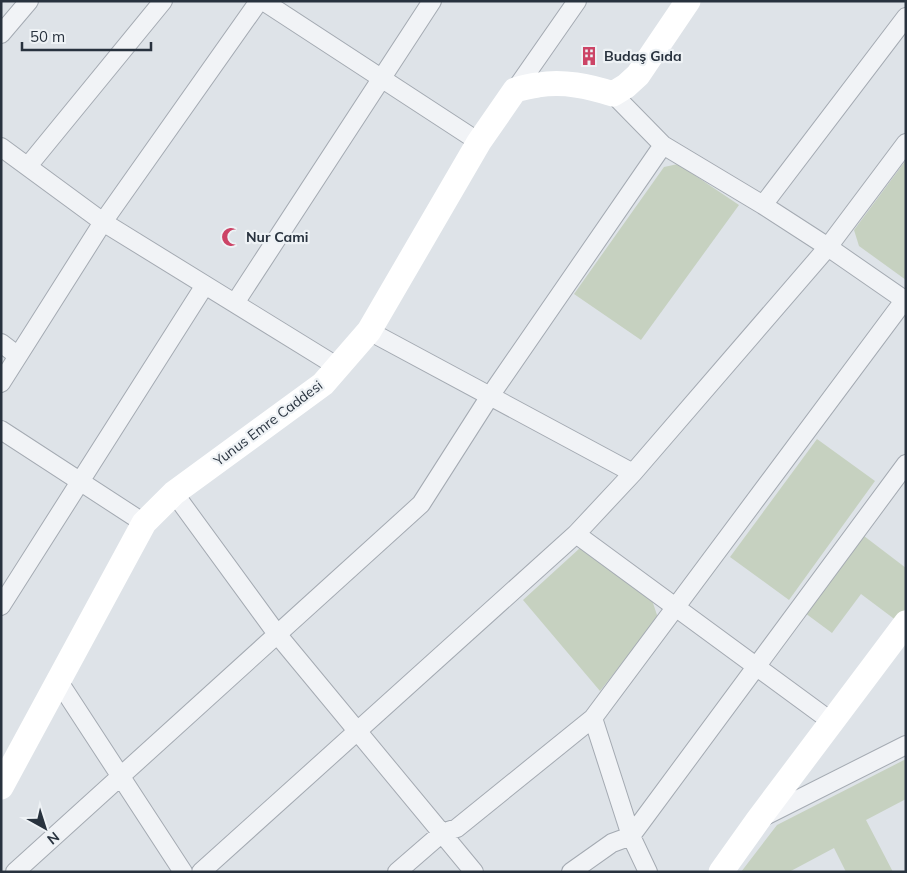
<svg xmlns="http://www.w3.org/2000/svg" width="907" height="873" font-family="Mulish,sans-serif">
  <rect width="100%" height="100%" fill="#dee3e8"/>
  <!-- green -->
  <path fill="#c6d1c0" d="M906,160V280L859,246L854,230Z
    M678,164L739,205L641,340L574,294L664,167Z
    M817,439L875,481L789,600L730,557Z
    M864,536L906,568V608L897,621L861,594L832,633L805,613Z
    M580,548L652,600L658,618L600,691L523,600Z
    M906,759V799L866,820L893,872H846L834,848L789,872H741L777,825Z"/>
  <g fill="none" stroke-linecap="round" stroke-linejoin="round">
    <!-- street casing -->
    <g stroke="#a4aab2" stroke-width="20">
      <path id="street" d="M263,1L479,142
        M1,34L29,1
        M515,90L577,1
        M613,94L663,145L763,205L828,247L906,301
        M1,147L103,222L338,367
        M28,166L163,1
        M763,205L906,17
        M235,303L432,1
        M369,331L633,473
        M1,343L18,356
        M1,383L103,222L259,1
        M1,430L144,523
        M174,493L277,634L474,872
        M576,534L832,722
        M1,606L205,285
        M59,682L183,872
        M593,718L631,836L648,872
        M763,817L906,745
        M15,872L421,504L490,396L663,145
        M201,872L576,534L633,473L828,247L906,143
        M397,872L442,833L457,828L593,718L906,298
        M571,872L612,843L631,836L906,464"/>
    </g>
    <!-- street -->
    <use href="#street" stroke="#f1f3f6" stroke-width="18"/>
    <!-- secondary -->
    <path stroke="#fff" stroke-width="25" d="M1,787L144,523L174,493L323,384L369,331L479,142L515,90C522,88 530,86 538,85C564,81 588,86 613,94L626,86L638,75L688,1
      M721,872L758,820L906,623"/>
  </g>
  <!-- icons -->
  <defs>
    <g id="building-bare" transform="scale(1.5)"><path d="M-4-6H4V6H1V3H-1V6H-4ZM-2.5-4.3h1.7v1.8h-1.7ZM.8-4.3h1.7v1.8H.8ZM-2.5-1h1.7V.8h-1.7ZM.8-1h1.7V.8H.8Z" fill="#c46" stroke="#eef2f5" stroke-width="2.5" paint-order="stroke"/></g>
    <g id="mosque-bare" transform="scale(1.5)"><path d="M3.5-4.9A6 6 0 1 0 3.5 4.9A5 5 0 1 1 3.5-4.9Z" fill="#c46" stroke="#eef2f5" stroke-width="2.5" paint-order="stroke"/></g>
  </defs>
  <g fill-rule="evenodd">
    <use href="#building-bare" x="589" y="56"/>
    <use href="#mosque-bare" x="231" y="237"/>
  </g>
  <g text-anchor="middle" stroke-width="4.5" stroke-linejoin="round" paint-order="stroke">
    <!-- poi labels -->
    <g font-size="14" font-weight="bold" fill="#28323e" stroke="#eef2f5" text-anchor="start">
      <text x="604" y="61">Budaş Gıda</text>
      <text x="246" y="242">Nur Cami</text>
    </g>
    <!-- street labels -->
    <g font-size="14" fill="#28323e" stroke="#eef2f5">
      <text transform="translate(268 423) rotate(-37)" y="5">Yunus Emre Caddesi</text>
    </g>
  </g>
  <!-- border -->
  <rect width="907" height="873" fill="none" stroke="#28323e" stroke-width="5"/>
  <!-- north arrow -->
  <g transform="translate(45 828) rotate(141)" stroke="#eef2f5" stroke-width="4" paint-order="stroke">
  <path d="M0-4L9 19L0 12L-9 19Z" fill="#28323e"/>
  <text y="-8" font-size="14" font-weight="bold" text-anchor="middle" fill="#28323e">N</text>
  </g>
  <!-- scale -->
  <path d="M22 42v8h129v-8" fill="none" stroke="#28323e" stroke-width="2.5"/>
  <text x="30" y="42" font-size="15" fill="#28323e" stroke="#eef2f5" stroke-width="4" paint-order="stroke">50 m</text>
</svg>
